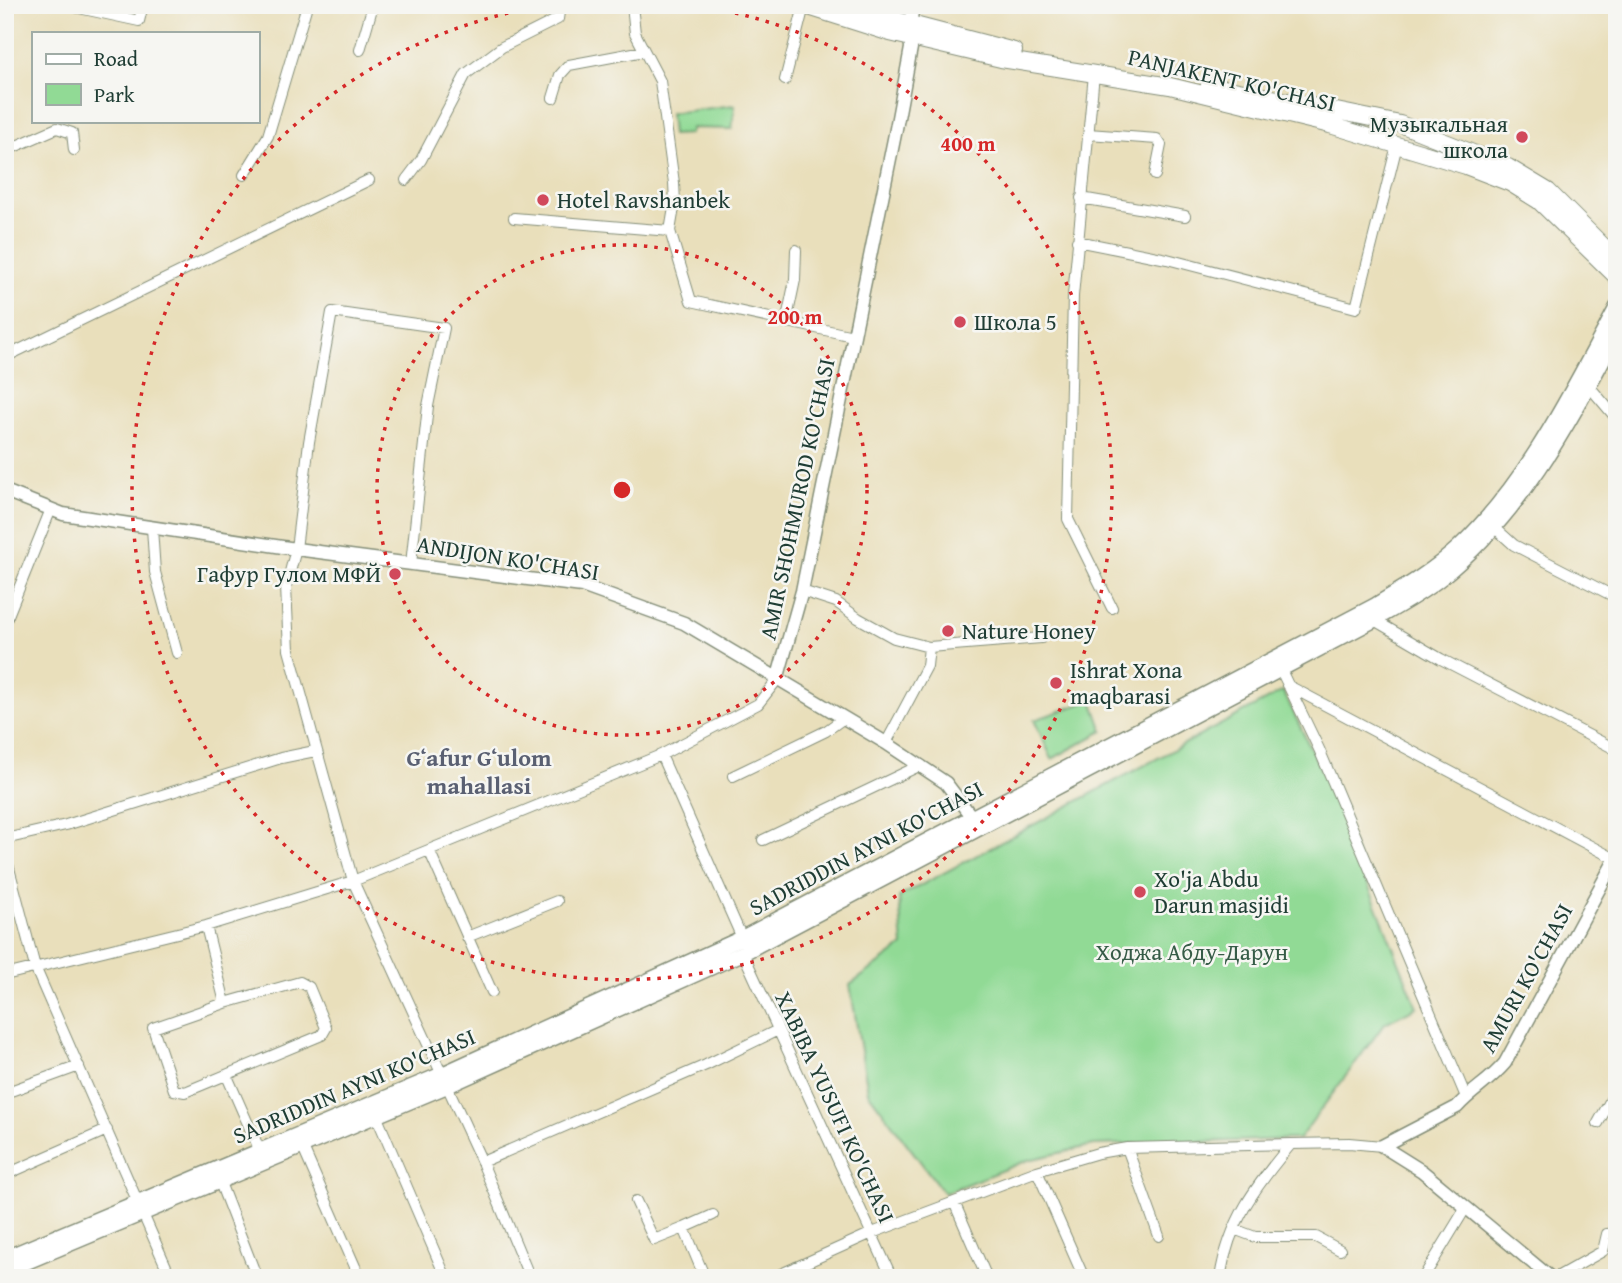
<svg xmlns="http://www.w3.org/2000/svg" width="1622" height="1283" font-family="'Gentium Book Plus',serif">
  <rect width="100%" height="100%" fill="#f6f6f2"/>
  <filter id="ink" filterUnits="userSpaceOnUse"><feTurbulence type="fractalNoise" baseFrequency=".0143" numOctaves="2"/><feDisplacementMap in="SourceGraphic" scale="14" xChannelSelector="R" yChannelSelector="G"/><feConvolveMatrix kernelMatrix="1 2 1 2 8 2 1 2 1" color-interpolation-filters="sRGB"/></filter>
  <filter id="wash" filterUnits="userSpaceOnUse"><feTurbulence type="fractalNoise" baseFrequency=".00686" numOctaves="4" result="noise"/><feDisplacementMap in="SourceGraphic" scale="28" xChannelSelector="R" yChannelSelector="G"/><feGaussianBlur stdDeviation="1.57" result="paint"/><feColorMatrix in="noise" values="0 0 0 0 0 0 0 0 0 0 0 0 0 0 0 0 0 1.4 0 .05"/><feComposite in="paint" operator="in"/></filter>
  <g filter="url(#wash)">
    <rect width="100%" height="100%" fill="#e9dfbb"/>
    <!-- green -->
    <path fill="#91da95" stroke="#588c64" stroke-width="2" d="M735,105L732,129L691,128L690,134L672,135L670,113Z
      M1283,691L1326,780L1417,1007L1385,1023L1299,1139L1094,1145L1028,1160L944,1193L868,1092L850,985L903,946L899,897Z
      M1092,700L1103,731L1052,759L1034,720Z"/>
  </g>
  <g filter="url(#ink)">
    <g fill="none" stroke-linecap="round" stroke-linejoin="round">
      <!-- minor casing -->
      <g stroke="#848e78" stroke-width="12">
        <path id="minor" d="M65,5L139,21L143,5
          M632,5L635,33L660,81L674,183L675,202L670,231L691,301L853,336
          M360,50L373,5
          M1094,74L1073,296L1068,519L1112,608
          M785,80L804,6
          M553,98L560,75L569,65L644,51
          M1088,134L1157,139L1161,145L1155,175
          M5,151L57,128L72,133L74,150
          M244,175L268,136L307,5
          M406,180L421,160L466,74L502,47L558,19L560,5
          M1081,198L1185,216
          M514,218L670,231
          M1077,241L1167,259L1356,308L1397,145
          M786,323L795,280L796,250
          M5,357L369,180
          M1589,386L1617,419
          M1494,527L1514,545L1617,598
          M152,528L155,572L177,653
          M411,564L428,406L444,328L332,312L309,442L296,549L286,587L289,650L353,881L482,1162L530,1278
          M802,591L836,602L858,618L894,638L929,647L1041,638
          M1374,620L1441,659L1617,750
          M5,623L51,509
          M1278,664L1319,749L1466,1097
          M1287,685L1617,860
          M886,743L927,666L929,647
          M661,755L742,938
          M733,776L826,731L844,718
          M5,839L66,825L281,758L315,751
          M763,840L921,765
          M429,850L492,992
          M5,853L35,967L171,1278
          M206,926L225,1003
          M467,937L557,901
          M743,953L892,1278
          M5,975L206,926L353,881L661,755L758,704L777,680
          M300,982L309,987L326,1028L322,1035L185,1092L174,1090L153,1028L225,1003Z
          M227,1076L260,1151
          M5,1093L79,1066
          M376,1115L446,1278
          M1598,1123L1617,1089
          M303,1148L360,1278
          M1127,1148L1159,1236
          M482,1162L706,1065L778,1030
          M1037,1171L1084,1278
          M5,1175L107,1130
          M219,1180L257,1278
          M636,1201L654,1240L684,1228L705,1278
          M954,1202L987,1278
          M684,1228L713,1215
          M1234,1229L1255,1237H1316L1340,1250
          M796,1267L800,1278
          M772,1278L872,1233L1037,1171L1098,1153L1127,1148L1291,1144
          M1220,1278C1229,1221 1255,1187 1291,1144L1349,1143L1382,1146
          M1423,1278L1465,1209
          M1555,1278L1603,1251L1607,1234L1617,1233"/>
      </g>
      <!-- tertiary casing -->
      <g stroke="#848e78" stroke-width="15">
        <path id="tertiary" d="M5,491L63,514L296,549L582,586L684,623L886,743L946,783L977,824
          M777,680L802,591L895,134L911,48L909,25L914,5
          M1382,1146L1457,1107C1472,1090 1489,1082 1505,1063L1617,856
          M1382,1146L1422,1171L1551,1278"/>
      </g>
      <!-- secondary casing -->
      <g stroke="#848e78" stroke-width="17">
        <path id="secondary" d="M5,1258L440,1075L742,938L1374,606C1404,588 1433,571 1458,548C1529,481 1571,392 1617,307
          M5,1271L447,1086L743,953L1374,620C1397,607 1421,594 1442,577C1523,512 1569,423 1617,333"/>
      </g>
      <!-- primary casing -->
      <g stroke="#848e78" stroke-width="18">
        <path id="primary" d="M802,5L890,33L1001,59L1170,86L1330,125L1466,166L1510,183L1539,201L1617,277
          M838,5L1014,51
          M1209,85L1400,124L1508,167L1548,191L1617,260"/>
      </g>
      <!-- minor -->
      <use href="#minor" stroke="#fff" stroke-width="10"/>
      <!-- tertiary -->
      <use href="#tertiary" stroke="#fff" stroke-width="12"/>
      <!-- secondary -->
      <use href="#secondary" stroke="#fff" stroke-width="14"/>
      <!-- primary -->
      <use href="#primary" stroke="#fff" stroke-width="16"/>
    </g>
  </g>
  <!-- distance rings -->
  <g fill="none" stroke="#d62828" stroke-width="3.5" stroke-dasharray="3.5 7">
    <circle cx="622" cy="490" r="245"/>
    <path d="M694 5A490 490 0 1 1 550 5"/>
  </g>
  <!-- markers -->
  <g fill="#d1495b" stroke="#f6f6f2" stroke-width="2.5">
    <circle cx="1522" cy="137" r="7"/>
    <circle cx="543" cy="200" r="7"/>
    <circle cx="960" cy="322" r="7"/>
    <circle cx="395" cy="574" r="7"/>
    <circle cx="948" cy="631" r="7"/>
    <circle cx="1056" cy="683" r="7"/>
    <circle cx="1140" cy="892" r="7"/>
  </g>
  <g text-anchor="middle" stroke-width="5" stroke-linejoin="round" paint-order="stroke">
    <!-- street labels -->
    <g font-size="23" fill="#1f3d34" stroke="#f6f6f2">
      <text transform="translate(1232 80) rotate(13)" y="8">PANJAKENT KO'CHASI</text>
      <text transform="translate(797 499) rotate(-78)" y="8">AMIR SHOHMUROD KO'CHASI</text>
      <text transform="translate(508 558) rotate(9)" y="8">ANDIJON KO'CHASI</text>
      <text transform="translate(866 848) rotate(-28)" y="8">SADRIDDIN AYNI KO'CHASI</text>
      <text transform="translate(1526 978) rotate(-61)" y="8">AMURI KO'CHASI</text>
      <text transform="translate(354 1086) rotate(-23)" y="8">SADRIDDIN AYNI KO'CHASI</text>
      <text transform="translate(835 1107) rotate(65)" y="8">XABIBA YUSUFI KO'CHASI</text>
    </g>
    <!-- poi labels -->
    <g font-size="23" fill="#1f3d34" stroke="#f6f6f2" text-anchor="start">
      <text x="1508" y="132" text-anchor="end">Музыкальная<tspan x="1508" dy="26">школа</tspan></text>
      <text x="557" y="208">Hotel Ravshanbek</text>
      <text x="974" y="330">Школа 5</text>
      <text x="381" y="582" text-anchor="end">Гафур Гулом МФЙ</text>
      <text x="962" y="639">Nature Honey</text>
      <text x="1070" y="678">Ishrat Хоnа<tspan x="1070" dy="26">mаqbаrasi</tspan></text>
      <text x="1154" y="887">Xo'ja Abdu<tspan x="1154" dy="26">Darun masjidi</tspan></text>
    </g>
    <!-- park labels -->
    <g font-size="23" fill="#365c47" stroke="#f6f6f2">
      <text x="1192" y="960">Ходжа Абду-Дарун</text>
    </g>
    <!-- neighbourhood labels -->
    <g font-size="24" font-weight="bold" fill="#5a6072" stroke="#f6f6f2">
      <text x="479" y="766">Gʻafur Gʻulom<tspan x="479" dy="28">mahallasi</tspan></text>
    </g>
  </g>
  <circle cx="622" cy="490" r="10" fill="#d62828" stroke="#f6f6f2" stroke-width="3.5"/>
  <g font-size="21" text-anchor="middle" font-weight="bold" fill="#d62828" stroke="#f6f6f2" stroke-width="5" stroke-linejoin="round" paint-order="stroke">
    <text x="968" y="151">400 m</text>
    <text x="795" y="324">200 m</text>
  </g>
  <!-- margin -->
  <rect width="1622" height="1283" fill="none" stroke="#f6f6f2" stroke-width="28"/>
  <!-- legend -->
  <rect x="32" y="32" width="228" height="91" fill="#f6f6f2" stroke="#a0aca6" stroke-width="2"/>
  <rect x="46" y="54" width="35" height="10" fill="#ffffff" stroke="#a0aca6" stroke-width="2"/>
  <text x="94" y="66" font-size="21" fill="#1f3d34">Road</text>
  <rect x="46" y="84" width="35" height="21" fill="#91da95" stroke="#a0aca6" stroke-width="2"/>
  <text x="94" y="102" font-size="21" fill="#1f3d34">Park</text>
</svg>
